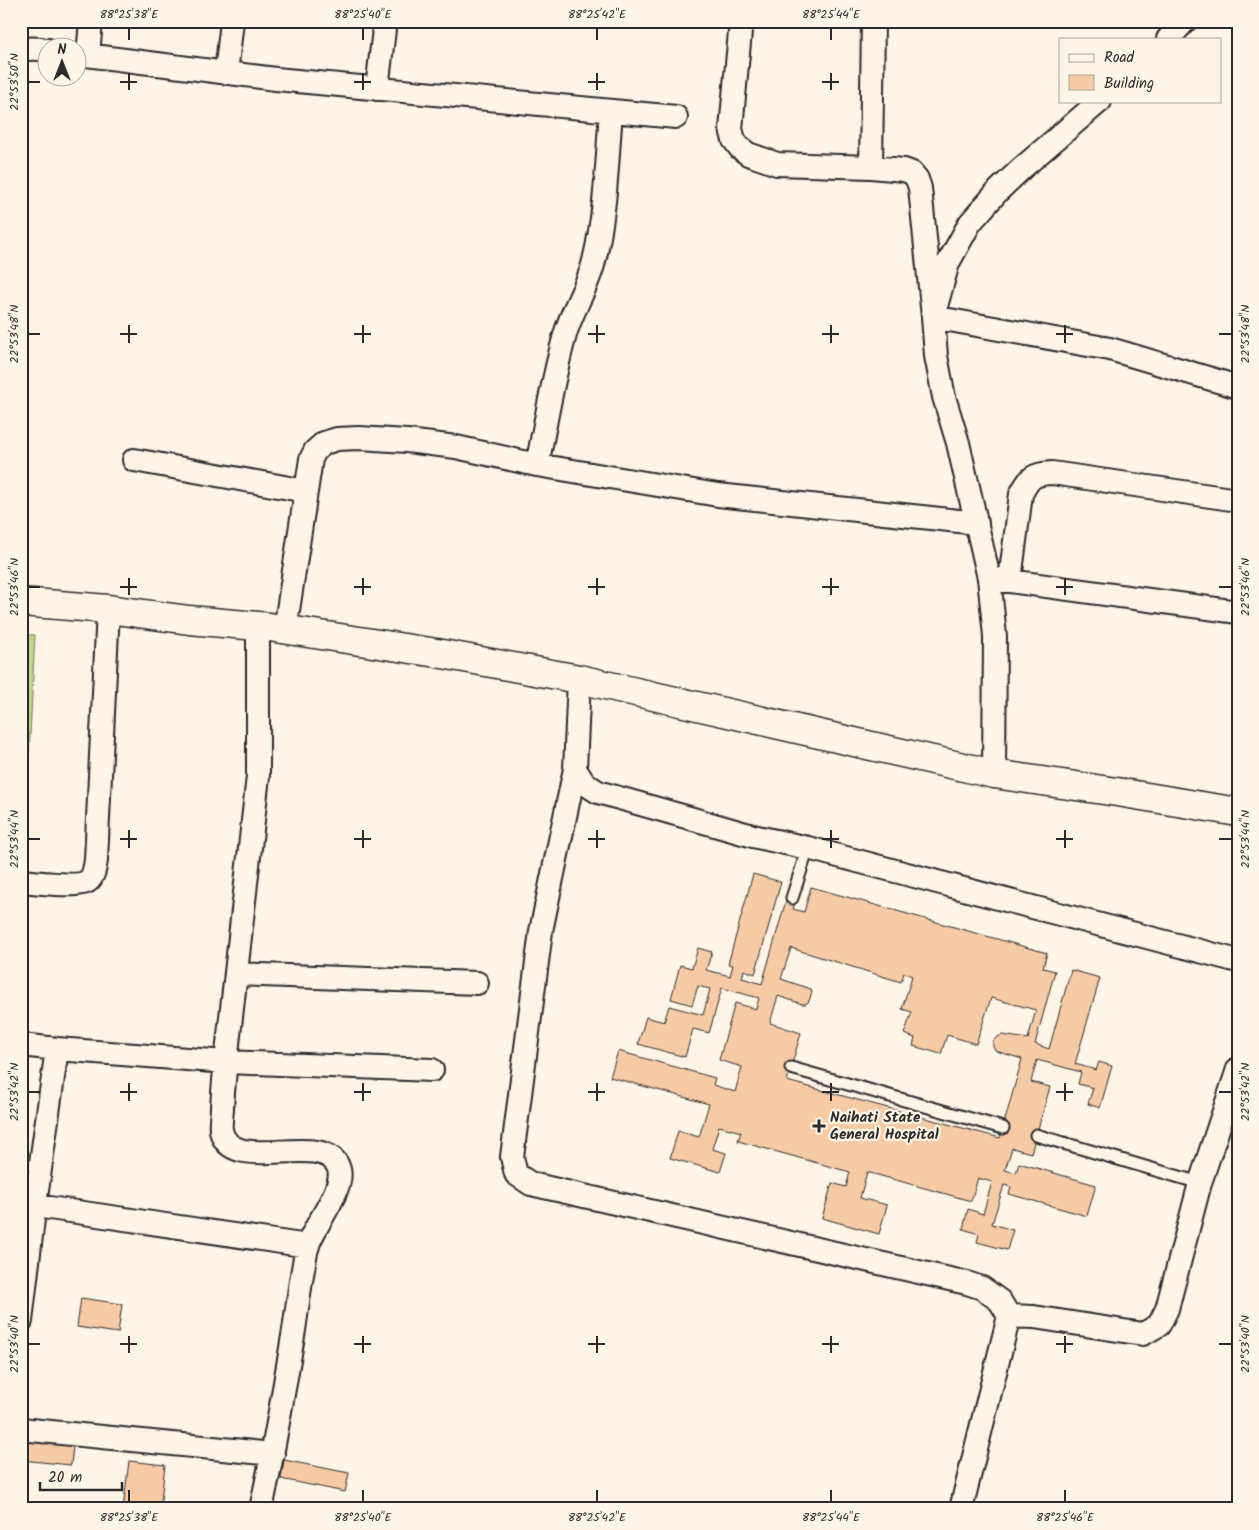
<svg xmlns="http://www.w3.org/2000/svg" width="1259" height="1530" font-family="Kalam,sans-serif">
  <rect width="100%" height="100%" fill="#fcf5e5"/>
  <filter id="ink" filterUnits="userSpaceOnUse"><feTurbulence type="fractalNoise" baseFrequency=".02" numOctaves="2"/><feDisplacementMap in="SourceGraphic" scale="10" xChannelSelector="R" yChannelSelector="G"/><feConvolveMatrix kernelMatrix="1 2 1 2 8 2 1 2 1" color-interpolation-filters="sRGB"/></filter>
  <g filter="url(#ink)">
    <!-- green -->
    <path fill="#bfd48a" stroke="#75805a" d="M21,635H35L27,795H21Z"/>
    <!-- building -->
    <path fill="#f7caa6" stroke="#2b2b2b" fill-rule="evenodd" d="M753,874L781,882L755,974L744,970L742,978L762,984L787,897L796,899L793,909L804,912L811,887L1047,953L1043,968L1055,971L1035,1044L1049,1049L1071,970L1100,978L1075,1064L1096,1070L1099,1062L1112,1066L1100,1108L1088,1104L1093,1088L1078,1084L1081,1072L1037,1060L1031,1082L1050,1087L1031,1153L1012,1148L1005,1170L1016,1173L1019,1163L1096,1185L1087,1216L1009,1194L1011,1187L1004,1185L992,1224L1013,1230L1007,1250L977,1242L979,1234L963,1229L968,1209L983,1214L992,1182L978,1178L971,1201L867,1172L860,1198L887,1205L879,1234L822,1218L832,1183L846,1187L850,1172L738,1141L741,1132L719,1126L712,1149L726,1153L720,1172L670,1158L678,1131L699,1137L709,1104L610,1077L618,1051L715,1078L713,1085L735,1092L742,1067L719,1060L735,1003L756,1009L759,998L722,988L709,1033L693,1029L685,1057L638,1044L646,1017L664,1022L669,1006L703,1015L710,989L698,986L692,1005L671,999L680,965L692,968L698,948L712,952L706,970L730,976L733,965L728,964ZM791,948L901,982L904,973L912,976L902,1009L912,1012L904,1034L915,1038L913,1046L941,1054L947,1035L976,1044L991,998L1036,1010L1028,1039L1002,1035L996,1038L993,1041V1047L996,1051L1022,1059L1000,1138L787,1081L801,1033L770,1023L778,996L802,1004H806L809,1001L812,992L811,989L781,979Z
      M81,1298L122,1304L118,1333L77,1327Z
      M21,1440L73,1446L71,1465L21,1460Z
      M284,1460L349,1473L345,1492L281,1479Z
      M129,1461L165,1465L160,1509H123Z"/>
    <g fill="none" stroke-linecap="round" stroke-linejoin="round">
      <!-- lane casing -->
      <g stroke="#2b2b2b" stroke-width="15">
        <path id="lane" d="M792,898L808,848
          M791,1068L1003,1128
          M1036,1135L1200,1183"/>
      </g>
      <!-- street casing -->
      <g stroke="#2b2b2b" stroke-width="26">
        <path id="street" d="M741,21L731,129L734,140L740,148L748,154L777,164L871,167L904,170L912,173L917,179L920,188L933,317L1110,349L1238,387
          M1168,39L1185,21
          M21,51C29,47 39,49 48,50
          M78,54L276,79L676,117
          M88,55L91,21
          M226,73L232,21
          M377,89L385,21
          M871,167L873,21
          M134,460L306,491
          M537,465C546,422 553,377 565,335C572,309 588,287 594,261C606,212 607,161 611,111
          M995,579L1238,612
          M1010,580L1021,494C1030,477 1033,474 1052,473L1238,500
          M285,630L311,459L315,451L324,443L337,439L359,438L407,441L456,447L537,465L718,495L977,523
          M579,679L575,769L584,783L598,792L753,836L808,848L1238,961
          M575,769L541,931L512,1157L516,1174L531,1184L967,1283L982,1288L1000,1301L1009,1316
          M994,774L995,636L989,578L958,443L944,397L936,356L933,317L948,263L970,223L998,191L1021,169L1100,101
          M21,881C34,882 79,888 88,881C94,876 95,867 96,860L108,609
          M236,974L477,983
          M21,1045L57,1049L226,1062L258,776V626
          M36,1206L308,1246
          M21,1217L33,1219L21,1321
          M33,1219L57,1049
          M21,1429L273,1454
          M261,1509C274,1450 284,1390 294,1330C298,1303 301,1275 307,1248C312,1227 345,1190 339,1169C326,1127 230,1178 221,1130C220,1123 222,1114 222,1107C223,1092 224,1077 226,1062L432,1070
          M961,1509L1009,1316L1034,1317L1143,1334L1159,1325L1167,1309L1200,1183L1238,1069"/>
      </g>
      <!-- secondary casing -->
      <g stroke="#2b2b2b" stroke-width="31">
        <path id="secondary" d="M21,602L108,609L189,620L269,627L437,653L579,679L994,774L1117,792L1238,812"/>
      </g>
      <!-- lane -->
      <use href="#lane" stroke="#fcf5e5" stroke-width="11"/>
      <!-- street -->
      <use href="#street" stroke="#fcf5e5" stroke-width="22"/>
      <!-- secondary -->
      <use href="#secondary" stroke="#fcf5e5" stroke-width="28"/>
    </g>
  </g>
  <!-- ticks -->
  <path fill="none" stroke="#2b2b2b" stroke-width="2" d="M129,28V40M363,28V40M597,28V40M831,28V40M129,73V90M363,73V90M597,73V90M831,73V90M28,82H40M120,82H137M354,82H371M588,82H605M822,82H839M129,325V343M363,325V343M597,325V343M831,325V343M1065,325V343M28,334H40M120,334H137M354,334H371M588,334H605M822,334H839M1056,334H1073M1219,334H1232M129,578V595M363,578V595M597,578V595M831,578V595M1065,578V595M28,587H40M120,587H137M354,587H371M588,587H605M822,587H839M1056,587H1073M1219,587H1232M129,830V848M363,830V848M597,830V848M831,830V848M1065,830V848M28,839H40M120,839H137M354,839H371M588,839H605M822,839H839M1056,839H1073M1219,839H1232M129,1083V1101M363,1083V1101M597,1083V1101M831,1083V1101M1065,1083V1101M28,1092H40M120,1092H137M354,1092H371M588,1092H605M822,1092H839M1056,1092H1073M1219,1092H1232M129,1336V1353M363,1336V1353M597,1336V1353M831,1336V1353M1065,1336V1353M28,1344H40M120,1344H137M354,1344H371M588,1344H605M822,1344H839M1056,1344H1073M1219,1344H1232M129,1490V1502M363,1490V1502M597,1490V1502M831,1490V1502M1065,1490V1502"/>
  <!-- markers -->
  <path fill="#2b2b2b" stroke="#fcf5e5" stroke-width="2" d="M816.5 1118.5h5v5h5v5h-5v5h-5v-5h-5v-5h5z"/>
  <g text-anchor="middle" stroke-width="4.5" stroke-linejoin="round" paint-order="stroke">
    <!-- poi labels -->
    <g font-size="15" font-weight="bold" fill="#2b2b2b" stroke="#fcf5e5" text-anchor="start">
      <text x="830" y="1122">Naihati State<tspan x="830" dy="17">General Hospital</tspan></text>
    </g>
  </g>
  <!-- margin -->
  <rect width="1259" height="1530" fill="none" stroke="#fcf5e5" stroke-width="55"/>
  <!-- legend -->
  <rect x="1059" y="38" width="162" height="65" fill="#fcf5e5" stroke="#a8a49b"/>
  <rect x="1069" y="54" width="25" height="8" fill="#fcf5e5" stroke="#a8a49b"/>
  <text x="1104" y="62" font-size="15" fill="#2b2b2b">Road</text>
  <rect x="1069" y="75" width="25" height="15" fill="#f7caa6" stroke="#a8a49b"/>
  <text x="1104" y="88" font-size="15" fill="#2b2b2b">Building</text>
  <!-- north arrow -->
  <g transform="translate(62 62)"><circle r="24" fill="#fcf5e5" stroke="#a8a49b"/>
  <path d="M0-4L9 19L0 12L-9 19Z" fill="#2b2b2b"/>
  <text y="-8" font-size="14" font-weight="bold" text-anchor="middle" fill="#2b2b2b">N</text>
  </g>
  <!-- scale -->
  <path d="M40 1482v8h82v-8" fill="none" stroke="#2b2b2b" stroke-width="2.5"/>
  <text x="48" y="1482" font-size="15" fill="#2b2b2b" stroke="#fcf5e5" stroke-width="4" paint-order="stroke">20 m</text>
  <rect x="28" y="28" width="1204" height="1474" fill="none" stroke="#2b2b2b" stroke-width="2"/>
  <g font-size="12" text-anchor="middle" fill="#2b2b2b">
    <text x="129" y="18">88°25'38"E</text>
    <text x="363" y="18">88°25'40"E</text>
    <text x="597" y="18">88°25'42"E</text>
    <text x="831" y="18">88°25'44"E</text>
    <text transform="translate(14 82) rotate(-90)" y="4">22°53'50"N</text>
    <text transform="translate(14 334) rotate(-90)" y="4">22°53'48"N</text>
    <text transform="translate(1245 334) rotate(-90)" y="4">22°53'48"N</text>
    <text transform="translate(14 587) rotate(-90)" y="4">22°53'46"N</text>
    <text transform="translate(1245 587) rotate(-90)" y="4">22°53'46"N</text>
    <text transform="translate(14 839) rotate(-90)" y="4">22°53'44"N</text>
    <text transform="translate(1245 839) rotate(-90)" y="4">22°53'44"N</text>
    <text transform="translate(14 1092) rotate(-90)" y="4">22°53'42"N</text>
    <text transform="translate(1245 1092) rotate(-90)" y="4">22°53'42"N</text>
    <text transform="translate(14 1344) rotate(-90)" y="4">22°53'40"N</text>
    <text transform="translate(1245 1344) rotate(-90)" y="4">22°53'40"N</text>
    <text x="129" y="1521">88°25'38"E</text>
    <text x="363" y="1521">88°25'40"E</text>
    <text x="597" y="1521">88°25'42"E</text>
    <text x="831" y="1521">88°25'44"E</text>
    <text x="1065" y="1521">88°25'46"E</text>
  </g>
</svg>
